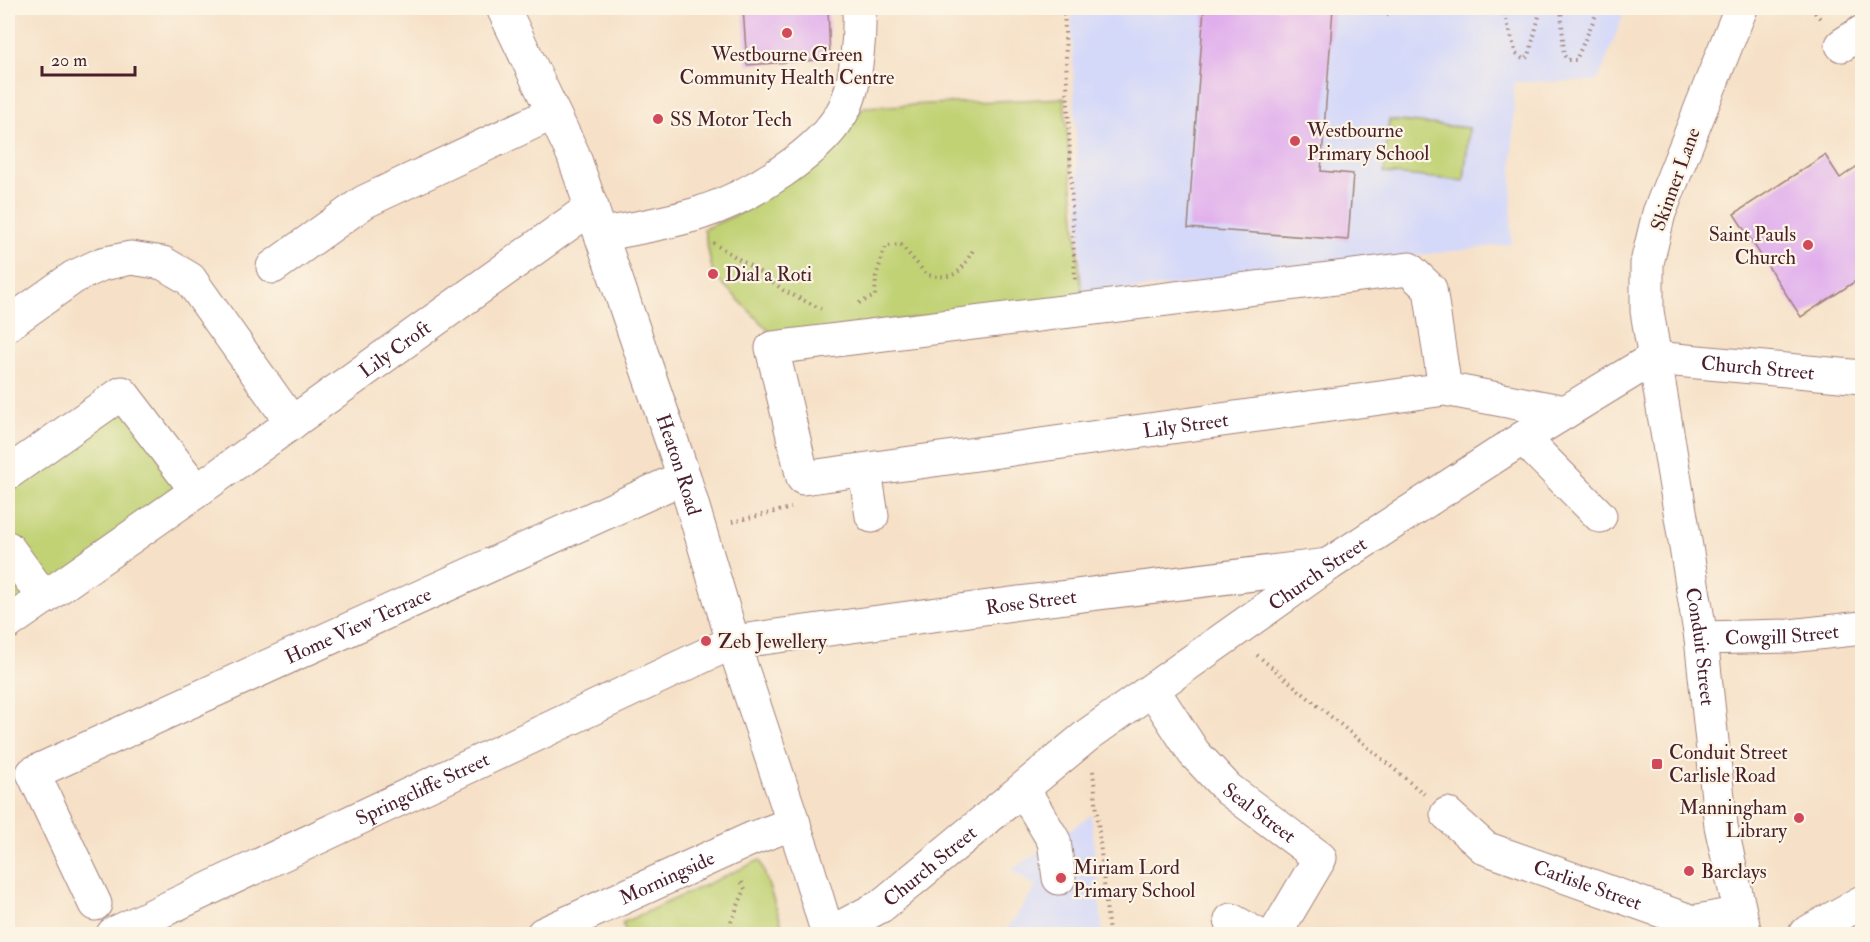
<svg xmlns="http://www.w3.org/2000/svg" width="1870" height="942" font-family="'IM FELL Double Pica',serif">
  <rect width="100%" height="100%" fill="#fcf5e5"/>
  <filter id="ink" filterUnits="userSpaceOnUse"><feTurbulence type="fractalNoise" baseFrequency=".0167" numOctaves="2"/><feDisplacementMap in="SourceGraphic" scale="12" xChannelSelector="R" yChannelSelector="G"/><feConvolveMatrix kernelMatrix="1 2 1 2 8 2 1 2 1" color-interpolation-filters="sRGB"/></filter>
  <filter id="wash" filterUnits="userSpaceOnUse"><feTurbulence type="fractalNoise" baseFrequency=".008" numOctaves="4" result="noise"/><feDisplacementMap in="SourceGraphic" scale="24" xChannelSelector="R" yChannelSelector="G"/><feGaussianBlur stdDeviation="1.35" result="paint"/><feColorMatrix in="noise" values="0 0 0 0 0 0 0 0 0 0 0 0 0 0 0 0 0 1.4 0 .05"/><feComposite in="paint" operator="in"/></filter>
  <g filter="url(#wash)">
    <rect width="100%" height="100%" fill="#f6e1c8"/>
    <!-- built -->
    <path fill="#d4d8f9" d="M1071,8H1626L1598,81L1514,82L1511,244L1082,296Z
      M1091,815L1103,934H1004L1036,887L1012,870Z"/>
    <!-- green -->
    <path fill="#c1d275" stroke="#867850" stroke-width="1.5" d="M1064,98L1082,296L775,337L713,274L704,229L736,215L816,164L864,107Z
      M1389,120L1469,128L1464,181L1384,173Z
      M122,393L197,491L8,623V473Z
      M760,860L785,934H627L622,923Z"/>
    <g id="blocks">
      <!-- building -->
      <path fill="#e0aeed" d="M743,8H828L830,59L747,65Z
        M1204,8H1333L1321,171L1353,174L1348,240L1188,228Z
        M1825,155L1840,178L1862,163V277L1801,317L1734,214Z"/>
    </g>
  </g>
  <g filter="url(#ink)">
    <use href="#blocks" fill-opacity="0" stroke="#a0807a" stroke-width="1.5"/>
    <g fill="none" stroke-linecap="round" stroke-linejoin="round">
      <!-- minor casing -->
      <g stroke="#a0807a" stroke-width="35">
        <g id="minor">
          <path id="s1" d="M503,8L573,154L601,235L684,477L733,642L804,855L828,934"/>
          <path id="s2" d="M1741,8L1659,213L1647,263V311L1701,638L1721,826L1745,934"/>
          <path d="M1842,45L1862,32"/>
          <path d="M601,235C634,228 669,223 700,213C747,198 823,153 845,107C857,82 860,34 859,8"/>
          <path d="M273,267L364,202L553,113"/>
          <path d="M8,324L74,277L102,264L131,258L163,263L190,279L292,423"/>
          <path id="s3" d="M1445,389L1430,289L1409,269L772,348L803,478L1445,389L1565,412"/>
          <path d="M1523,438L1600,516"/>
          <path d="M865,471L872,516"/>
          <path d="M8,473L122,393L197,491"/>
          <path d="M8,548L44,598"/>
          <path id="s4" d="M8,623L197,491L592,207"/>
          <path id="s5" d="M1701,638L1790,636L1862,628"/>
          <path id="s6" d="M1153,690L1194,753L1228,789L1320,858L1275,934"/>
          <path d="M1023,789L1054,841L1059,878"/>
          <path id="s7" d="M1447,814L1485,848L1693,922L1740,913"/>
          <path id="s8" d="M95,904L33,773L684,477"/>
          <path d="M1231,920L1256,934"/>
          <path id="s9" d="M113,934L733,642L1034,601L1328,565"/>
          <path id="s10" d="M543,934L751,839L794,823"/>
          <path id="s11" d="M828,934L881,906L1089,734L1328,565L1523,438L1654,358L1862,377"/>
        </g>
      </g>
      <!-- major casing -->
      <g stroke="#a0807a" stroke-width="35">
        <path id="major" d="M1805,934L1862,902"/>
      </g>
      <!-- path -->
      <path stroke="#a0807a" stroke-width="4" stroke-dasharray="1.5 4.5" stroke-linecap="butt" d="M1064,8L1075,280
        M1367,8V12L1390,14V8
        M1503,8L1516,54L1523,59L1529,56L1541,8
        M1561,8L1564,55L1567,60H1576L1599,8
        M1811,8L1822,21
        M713,243L763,274L783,290L821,309
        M859,303L875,296L876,276L886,246L901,245L927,275C956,279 959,275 973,250
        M732,522L791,508
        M1257,655L1424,794
        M1093,771L1109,934
        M731,922L745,889L740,879"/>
      <!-- minor -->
      <use href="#minor" stroke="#fff" stroke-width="33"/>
      <!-- major -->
      <use href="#major" stroke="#fff" stroke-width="33"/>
    </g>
  </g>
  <!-- markers -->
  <g fill="#d1495b" stroke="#fcf5e5" stroke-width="2">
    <circle cx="787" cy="33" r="6"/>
    <circle cx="658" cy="119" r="6"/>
    <circle cx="1295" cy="141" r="6"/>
    <circle cx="1808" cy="245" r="6"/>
    <circle cx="713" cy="274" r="6"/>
    <circle cx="706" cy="641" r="6"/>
    <rect x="1651" y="758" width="12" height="12" rx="3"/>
    <circle cx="1799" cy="818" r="6"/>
    <circle cx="1689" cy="871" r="6"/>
    <circle cx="1061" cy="878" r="6"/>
  </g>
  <g text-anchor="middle" stroke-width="4.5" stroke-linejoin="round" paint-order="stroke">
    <!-- poi labels -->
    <g font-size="20" fill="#4a1f2b" stroke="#fcf5e5" text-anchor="start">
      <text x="787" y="61" text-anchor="middle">Westbourne Green<tspan x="787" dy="23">Community Health Centre</tspan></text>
      <text x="670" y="126">SS Motor Tech</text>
      <text x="1307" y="137">Westbourne<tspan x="1307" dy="23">Primary School</tspan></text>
      <text x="1796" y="241" text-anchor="end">Saint Pauls<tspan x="1796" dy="23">Church</tspan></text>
      <text x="725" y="281">Dial a Roti</text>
      <text x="718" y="648">Zeb Jewellery</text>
      <text x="1669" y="759">Conduit Street<tspan x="1669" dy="23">Carlisle Road</tspan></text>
      <text x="1787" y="814" text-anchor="end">Manningham<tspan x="1787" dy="23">Library</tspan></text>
      <text x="1073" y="874">Miriam Lord<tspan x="1073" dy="23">Primary School</tspan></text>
      <text x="1701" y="878">Barclays</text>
    </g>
    <!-- street labels -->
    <g font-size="20" fill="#4a1f2b" stroke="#fcf5e5">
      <text transform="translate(1675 179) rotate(-70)" y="7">Skinner Lane</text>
      <text dy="7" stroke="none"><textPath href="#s4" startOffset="474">Lily Croft</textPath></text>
      <text dy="7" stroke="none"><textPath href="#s11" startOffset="1113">Church Street</textPath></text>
      <text dy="7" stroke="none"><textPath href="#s3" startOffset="1292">Lily Street</textPath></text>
      <text dy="7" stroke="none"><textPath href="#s1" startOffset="490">Heaton Road</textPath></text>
      <text dy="7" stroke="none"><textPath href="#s11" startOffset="609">Church Street</textPath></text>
      <text dy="7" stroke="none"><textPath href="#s9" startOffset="986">Rose Street</textPath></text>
      <text dy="7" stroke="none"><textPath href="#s8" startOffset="502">Home View Terrace</textPath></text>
      <text dy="7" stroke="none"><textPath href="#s5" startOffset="81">Cowgill Street</textPath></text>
      <text dy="7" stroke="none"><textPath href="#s2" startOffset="660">Conduit Street</textPath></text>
      <text dy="7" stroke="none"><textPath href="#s9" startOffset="342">Springcliffe Street</textPath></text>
      <text dy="7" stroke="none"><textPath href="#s6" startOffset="164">Seal Street</textPath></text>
      <text dy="7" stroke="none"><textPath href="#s11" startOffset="123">Church Street</textPath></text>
      <text dy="7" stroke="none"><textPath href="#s10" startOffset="136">Morningside</textPath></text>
      <text dy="7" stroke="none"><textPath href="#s7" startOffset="160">Carlisle Street</textPath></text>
    </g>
  </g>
  <!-- margin -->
  <rect width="1870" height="942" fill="none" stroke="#fcf5e5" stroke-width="30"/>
  <!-- scale -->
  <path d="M42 66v9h93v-9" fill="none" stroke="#4a1f2b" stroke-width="3"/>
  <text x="51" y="66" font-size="18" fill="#4a1f2b" stroke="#fcf5e5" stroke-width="4.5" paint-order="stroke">20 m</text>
</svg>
